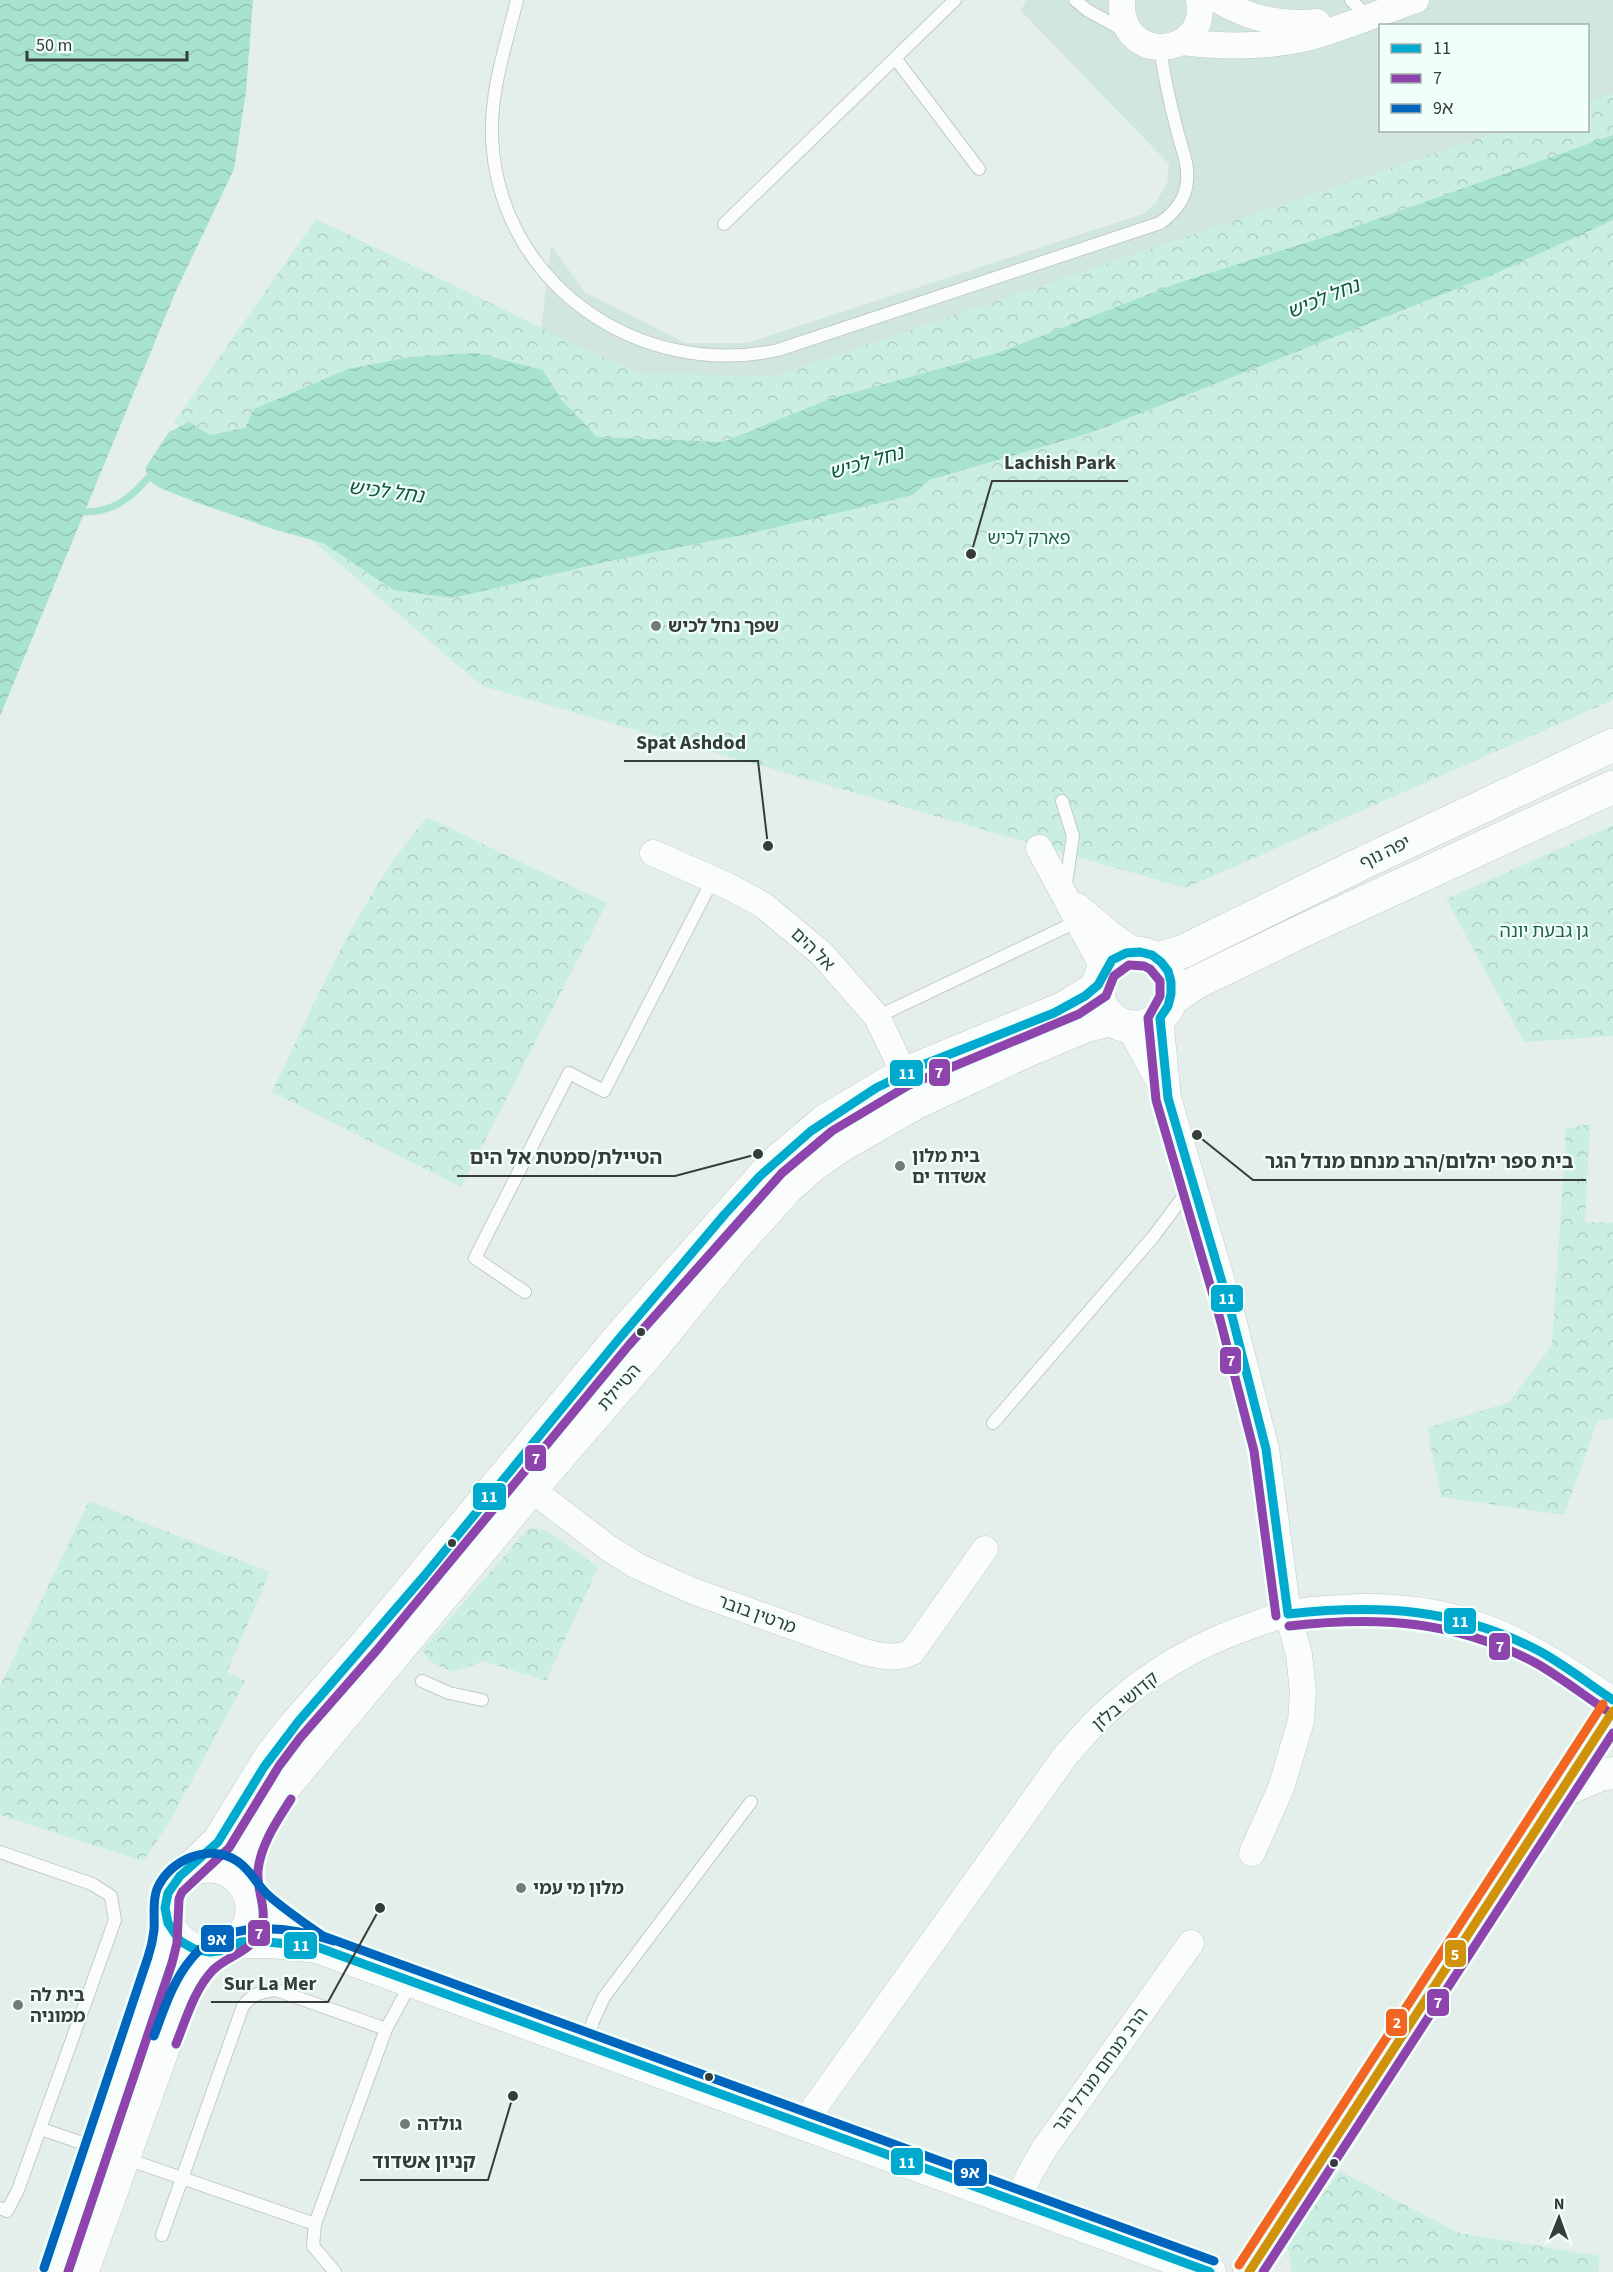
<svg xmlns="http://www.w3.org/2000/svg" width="1613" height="2272" font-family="'Source Sans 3','Noto Sans Hebrew',sans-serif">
  <defs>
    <pattern id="park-crowns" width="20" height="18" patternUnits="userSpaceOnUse" patternTransform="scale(1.5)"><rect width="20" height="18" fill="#cbeee3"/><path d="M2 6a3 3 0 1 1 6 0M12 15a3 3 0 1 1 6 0" fill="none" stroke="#afcdc4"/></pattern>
    <pattern id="water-waves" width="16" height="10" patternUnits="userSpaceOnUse" patternTransform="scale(1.5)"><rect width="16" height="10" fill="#a8e3d0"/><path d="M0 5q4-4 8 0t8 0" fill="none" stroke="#91c4b3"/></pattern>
  </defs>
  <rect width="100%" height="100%" fill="#e4efeb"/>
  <!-- built -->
  <path fill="#d1e6df" d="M1026,0H1613V111L1588,121V26H1380V130L1562,131L695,424L539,348L551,246L585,292L685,343H747L1143,214L1155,204L1167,183L1169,164L1021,11Z"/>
  <!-- park -->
  <path fill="url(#park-crowns)" d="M1613,93V700L1186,888L482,686L174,422L316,219L636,373L774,376L1501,131L1588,130V101Z
    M427,817L607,903L461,1187L272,1092C318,997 358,898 427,817Z
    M1613,825V1036L1524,1042L1446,899Z
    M1590,1124L1585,1222L1613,1223V1419L1598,1420L1564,1515L1441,1497L1427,1428L1509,1402L1552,1345L1566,1129Z
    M89,1501L270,1572L227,1672L245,1681L171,1820L143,1861L0,1815V1686Z
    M533,1528L546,1530L598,1567L546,1681L484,1661L452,1672L430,1661L422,1650L528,1529Z
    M1340,2171L1459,2233L1600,2256L1598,2272H1292L1287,2244Z"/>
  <!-- water -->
  <path fill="url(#water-waves)" d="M0,0H253L246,92L234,169L176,291L0,716Z
    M1613,135V220L1492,275L1090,433L929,480L913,495L757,532L605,562L453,598L394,590L323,543L276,530L198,503L160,488L147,479L146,467L169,432L189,422L210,435L245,428L254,409L348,369L410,357L477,353L543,370L561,399L597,437L723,442L830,399L997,353L1178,283L1343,231Z"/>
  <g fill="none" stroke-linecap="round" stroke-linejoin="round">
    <!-- stream -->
    <path stroke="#a8e3d0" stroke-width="7" d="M85,512C112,512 130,499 147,479"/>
    <!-- service casing -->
    <g stroke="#c2cac7" stroke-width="14">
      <path id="service" d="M517,0C506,45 490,91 492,138C499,285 640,380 778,350L1160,223C1174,213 1186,199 1187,181C1189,164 1181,147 1177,130C1170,103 1164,76 1160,48
        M1075,0L1087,10L1125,31
        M1351,0L1368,17
        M895,58L979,169
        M724,224L955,0
        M1062,801L1073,836L1065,890
        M877,1017L1078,921
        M525,1292L475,1258L569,1073L604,1091L713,879
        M993,1423L1153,1237L1192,1185
        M422,1681L449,1693L482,1700
        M0,1852L92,1884L111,1896L115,1920L18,2190L7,2211L0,2208
        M585,2045L593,2021L604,1997L751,1802
        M41,2129L97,2148
        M124,2158L315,2224L313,2246L335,2272
        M315,2224L386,2029L411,1983
        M162,2235L243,2006C253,1994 260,1992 276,1990L386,2029"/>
    </g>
    <!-- minor casing -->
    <g stroke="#c2cac7" stroke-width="27">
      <path id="minor" d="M1122,0C1118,67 1210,58 1199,0
        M1218,0C1249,19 1281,26 1317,22
        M1182,42C1223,47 1271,47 1311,37C1346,27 1381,12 1416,0
        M1039,848L1104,969
        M653,853L728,886L763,905L822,954L877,1017L912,1090
        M1077,906L1113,936L1136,952
        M1160,1018L1168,1098L1232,1316L1266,1449L1288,1614L1299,1654L1303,1692L1301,1721L1281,1788L1252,1853
        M1129,1027L1162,1087
        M518,1479L607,1547L637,1566L693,1591L864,1652C881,1656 895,1660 912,1652L985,1549
        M802,2125L1066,1755C1078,1742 1090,1727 1103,1715C1147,1673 1201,1642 1259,1623C1269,1620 1279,1615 1289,1613C1313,1609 1337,1608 1362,1607C1409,1606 1456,1614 1499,1633C1540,1651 1576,1676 1613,1700
        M1018,2203L1028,2177L1044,2149L1191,1943"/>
    </g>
    <!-- tertiary casing -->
    <g stroke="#c2cac7" stroke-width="33">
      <path id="tertiary" d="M1563,1791L1600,1775L1613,1773
        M251,1897L277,1919L314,1945
        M236,1942H273L317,1947L1210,2272
        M1249,2272L1613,1711"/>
    </g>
    <!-- secondary casing -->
    <g stroke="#c2cac7" stroke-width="34">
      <path id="secondary" d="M1098 990a37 37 0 1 1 74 0a37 37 0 1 1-74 0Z
        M1157,959L1182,952L1369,860L1613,745
        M1172,999L1195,983L1300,932L1613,787
        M166 1909a43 43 0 1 1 86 0a43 43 0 1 1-86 0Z
        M190,1869L219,1841L269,1759L291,1730L368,1642L620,1337L774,1164L825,1121L904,1074L1064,1008L1098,987
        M246,1885V1871L250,1848L285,1786L531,1489L655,1345L734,1247L787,1188L813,1165L842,1145L917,1102L1028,1050L1085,1026L1112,1019
        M55,2272L160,1960L165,1941L167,1921
        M82,2272L177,2010L192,1976L214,1952"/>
    </g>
    <!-- service -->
    <use href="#service" stroke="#fbfdfc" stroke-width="12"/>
    <!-- minor -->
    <use href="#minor" stroke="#fbfdfc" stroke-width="26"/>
    <!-- tertiary -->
    <use href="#tertiary" stroke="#fbfdfc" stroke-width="32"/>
    <!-- secondary -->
    <use href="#secondary" stroke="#fbfdfc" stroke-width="33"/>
    <!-- bus-1 casing -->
    <g stroke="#f0fff9" stroke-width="14">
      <path id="bus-1" d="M1288,1614C1379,1604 1458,1608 1541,1652C1566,1666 1589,1684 1613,1700
        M1210,2272L317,1947L258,1941L241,1942L219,1951L210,1952L194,1949L180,1941L168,1923L165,1908L168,1893L180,1876L218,1842L264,1767L298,1722L425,1575L618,1340L725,1214L760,1176L811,1131L876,1088L925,1064L1054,1013L1085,996L1098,985L1112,960L1126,953L1140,952L1152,955L1161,962L1168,971L1171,982V994L1168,1006L1160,1018L1168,1098L1232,1316L1266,1449L1288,1614"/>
    </g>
    <!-- bus-2 casing -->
    <g stroke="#f0fff9" stroke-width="14">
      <path id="bus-2" d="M1289,1626C1378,1616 1453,1620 1534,1662C1559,1676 1582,1694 1606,1710
        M176,2044C186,2019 194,1990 213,1970C227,1956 249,1953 259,1933C270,1911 256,1893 258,1870C261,1844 277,1821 291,1799
        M68,2272L172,1963L177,1943L179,1899L182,1892L229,1848L279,1766L300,1738L377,1650L629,1345L782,1173L832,1131L909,1085L1079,1014L1106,996L1114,976L1129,965L1144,966L1150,969L1160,981V996L1148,1018L1156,1100L1220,1319L1254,1451L1276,1616
        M1263,2272L1613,1733"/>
    </g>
    <!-- bus-3 casing -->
    <g stroke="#f0fff9" stroke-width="14">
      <path id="bus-3" d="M154,2036C164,2009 173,1980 192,1958C225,1918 290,1926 334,1941
        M44,2268L148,1957C151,1948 153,1939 154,1930C155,1916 152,1902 157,1889C170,1859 209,1843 237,1861C251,1870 256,1884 268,1895C285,1910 304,1923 323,1936L1214,2261"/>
    </g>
    <!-- bus-4 casing -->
    <g stroke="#f0fff9" stroke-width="14">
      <path id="bus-4" d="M1249,2272L1613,1711"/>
    </g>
    <!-- bus-5 casing -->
    <g stroke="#f0fff9" stroke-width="14">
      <path id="bus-5" d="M1239,2265L1603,1704"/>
    </g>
    <!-- bus-1 -->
    <use href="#bus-1" stroke="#00a9ce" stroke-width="9"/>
    <!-- bus-2 -->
    <use href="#bus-2" stroke="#8e44ad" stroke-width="9"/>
    <!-- bus-3 -->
    <use href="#bus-3" stroke="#0065bd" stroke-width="9"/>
    <!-- bus-4 -->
    <use href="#bus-4" stroke="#d0910b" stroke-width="9"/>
    <!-- bus-5 -->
    <use href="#bus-5" stroke="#f26522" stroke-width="9"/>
  </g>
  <!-- markers -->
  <g fill="#727b77" stroke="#f0fff9" stroke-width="2">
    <circle cx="656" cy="626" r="6"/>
    <circle cx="900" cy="1166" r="6"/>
    <circle cx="521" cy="1888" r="6"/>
    <circle cx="18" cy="2005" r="6"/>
    <circle cx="405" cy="2124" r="6"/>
  </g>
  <g fill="#353c39" stroke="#f0fff9" stroke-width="2">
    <circle cx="641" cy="1332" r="5"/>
    <circle cx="452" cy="1543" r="5"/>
    <circle cx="709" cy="2077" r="5"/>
    <circle cx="1334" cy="2163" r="5"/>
  </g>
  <g text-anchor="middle" stroke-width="4.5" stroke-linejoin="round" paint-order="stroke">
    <!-- park labels -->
    <g font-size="18" fill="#205e4e" stroke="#f0fff9">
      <text x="1029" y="544">פארק לכיש</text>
      <text x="1544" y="937">גן גבעת יונה</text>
    </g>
    <!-- poi labels -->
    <g font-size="18" font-weight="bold" fill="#353c39" stroke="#f0fff9" text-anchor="start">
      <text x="668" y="632">שפך נחל לכיש</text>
      <text x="912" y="1162">בית מלון<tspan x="912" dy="21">אשדוד ים</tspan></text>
      <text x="533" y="1894">מלון מי עמי</text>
      <text x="30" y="2001">בית לה<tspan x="30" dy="21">ממוניה</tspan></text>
      <text x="417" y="2130">גולדה</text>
    </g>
    <!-- street labels -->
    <g font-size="18" fill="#353c39" stroke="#f0fff9">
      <text transform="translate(1385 852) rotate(-26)" y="6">יפה נוף</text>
      <text transform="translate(813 949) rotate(44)" y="6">אל הים</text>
      <text transform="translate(619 1387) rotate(-49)" y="6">הטיילת</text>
      <text transform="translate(757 1614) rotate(20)" y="6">מרטין בובר</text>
      <text transform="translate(1125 1701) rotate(-40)" y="6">קדושי בלזן</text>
      <text transform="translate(1100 2070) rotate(-54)" y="6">הרב מנחם מנדל הגר</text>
    </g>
    <!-- water labels -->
    <g font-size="20" font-style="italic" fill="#115343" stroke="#f0fff9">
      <text transform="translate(1323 298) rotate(-22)" y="7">נחל לכיש</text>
      <text transform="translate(866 462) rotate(-16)" y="7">נחל לכיש</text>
      <text transform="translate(386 491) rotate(7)" y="7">נחל לכיש</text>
    </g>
  </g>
  <!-- callouts -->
  <path fill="none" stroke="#353c39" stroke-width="2" d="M971 554L992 481H1128M768 846L758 761H624M758 1154L675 1176H457M1197 1135L1253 1180H1586M380 1908L328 2002H211M513 2096L488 2180H360"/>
  <g fill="#353c39" stroke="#f0fff9" stroke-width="2">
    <circle cx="971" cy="554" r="6"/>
    <circle cx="768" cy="846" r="6"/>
    <circle cx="758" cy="1154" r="6"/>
    <circle cx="1197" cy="1135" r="6"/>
    <circle cx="380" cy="1908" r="6"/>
    <circle cx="513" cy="2096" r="6"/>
  </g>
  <g font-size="20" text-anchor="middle" font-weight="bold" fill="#353c39" stroke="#f0fff9" stroke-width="4.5" stroke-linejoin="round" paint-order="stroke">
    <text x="1060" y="469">Lachish Park</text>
    <text x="691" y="749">Spat Ashdod</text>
    <text x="566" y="1164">הטיילת/סמטת אל הים</text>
    <text x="1419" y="1168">בית ספר יהלום/הרב מנחם מנדל הגר</text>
    <text x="270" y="1990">Sur La Mer</text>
    <text x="424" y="2168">קניון אשדוד</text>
  </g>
  <g stroke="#f0fff9" stroke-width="2">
    <rect x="928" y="1058" width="23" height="29" rx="6" fill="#8e44ad"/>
    <rect x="889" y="1059" width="35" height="28" rx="6" fill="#00a9ce"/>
    <rect x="1210" y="1284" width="34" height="29" rx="6" fill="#00a9ce"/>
    <rect x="1219" y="1346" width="23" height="29" rx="6" fill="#8e44ad"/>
    <rect x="524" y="1444" width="23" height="28" rx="6" fill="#8e44ad"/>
    <rect x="472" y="1482" width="35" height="29" rx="6" fill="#00a9ce"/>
    <rect x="1443" y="1607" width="34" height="28" rx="6" fill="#00a9ce"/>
    <rect x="1488" y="1632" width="23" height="29" rx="6" fill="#8e44ad"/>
    <rect x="247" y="1919" width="24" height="28" rx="6" fill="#8e44ad"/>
    <rect x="200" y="1924" width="35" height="29" rx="6" fill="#0065bd"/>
    <rect x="283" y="1931" width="35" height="29" rx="6" fill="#00a9ce"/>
    <rect x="1444" y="1939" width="23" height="29" rx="6" fill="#d0910b"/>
    <rect x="1426" y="1988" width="24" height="29" rx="6" fill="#8e44ad"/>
    <rect x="1385" y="2008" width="23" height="29" rx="6" fill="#f26522"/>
    <rect x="890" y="2147" width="34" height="29" rx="6" fill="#00a9ce"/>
    <rect x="953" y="2158" width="35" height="29" rx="6" fill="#0065bd"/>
  </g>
  <g font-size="16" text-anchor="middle" font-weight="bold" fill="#fff">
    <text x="939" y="1078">7</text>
    <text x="907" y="1079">11</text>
    <text x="1227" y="1304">11</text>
    <text x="1231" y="1366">7</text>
    <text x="536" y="1464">7</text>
    <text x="489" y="1502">11</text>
    <text x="1460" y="1627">11</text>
    <text x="1500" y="1652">7</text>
    <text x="259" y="1939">7</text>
    <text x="217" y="1945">9א</text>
    <text x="301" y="1951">11</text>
    <text x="1455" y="1960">5</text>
    <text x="1438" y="2008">7</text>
    <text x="1397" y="2028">2</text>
    <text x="907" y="2168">11</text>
    <text x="970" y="2178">9א</text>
  </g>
  <!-- legend -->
  <rect x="1379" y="24" width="210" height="108" fill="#f0fff9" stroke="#a5b1ac" stroke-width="1.5"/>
  <rect x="1391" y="44" width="30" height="9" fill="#00a9ce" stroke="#a5b1ac" stroke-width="1.5"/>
  <text x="1433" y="54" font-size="18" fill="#353c39">11</text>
  <rect x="1391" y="74" width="30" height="9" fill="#8e44ad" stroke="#a5b1ac" stroke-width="1.5"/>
  <text x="1433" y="84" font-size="18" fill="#353c39">7</text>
  <rect x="1391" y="104" width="30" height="9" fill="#0065bd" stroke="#a5b1ac" stroke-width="1.5"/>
  <text x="1433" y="114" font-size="18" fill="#353c39">9א</text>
  <!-- north arrow -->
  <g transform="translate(1559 2218) rotate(1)" stroke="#f0fff9" stroke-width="4.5" paint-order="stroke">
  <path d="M0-4.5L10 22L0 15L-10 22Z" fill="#353c39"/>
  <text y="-9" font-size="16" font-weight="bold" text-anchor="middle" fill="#353c39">N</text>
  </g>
  <!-- scale -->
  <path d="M27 51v9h160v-9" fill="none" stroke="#353c39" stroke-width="3"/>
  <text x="36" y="51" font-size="18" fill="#353c39" stroke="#f0fff9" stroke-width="4.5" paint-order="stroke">50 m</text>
</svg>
